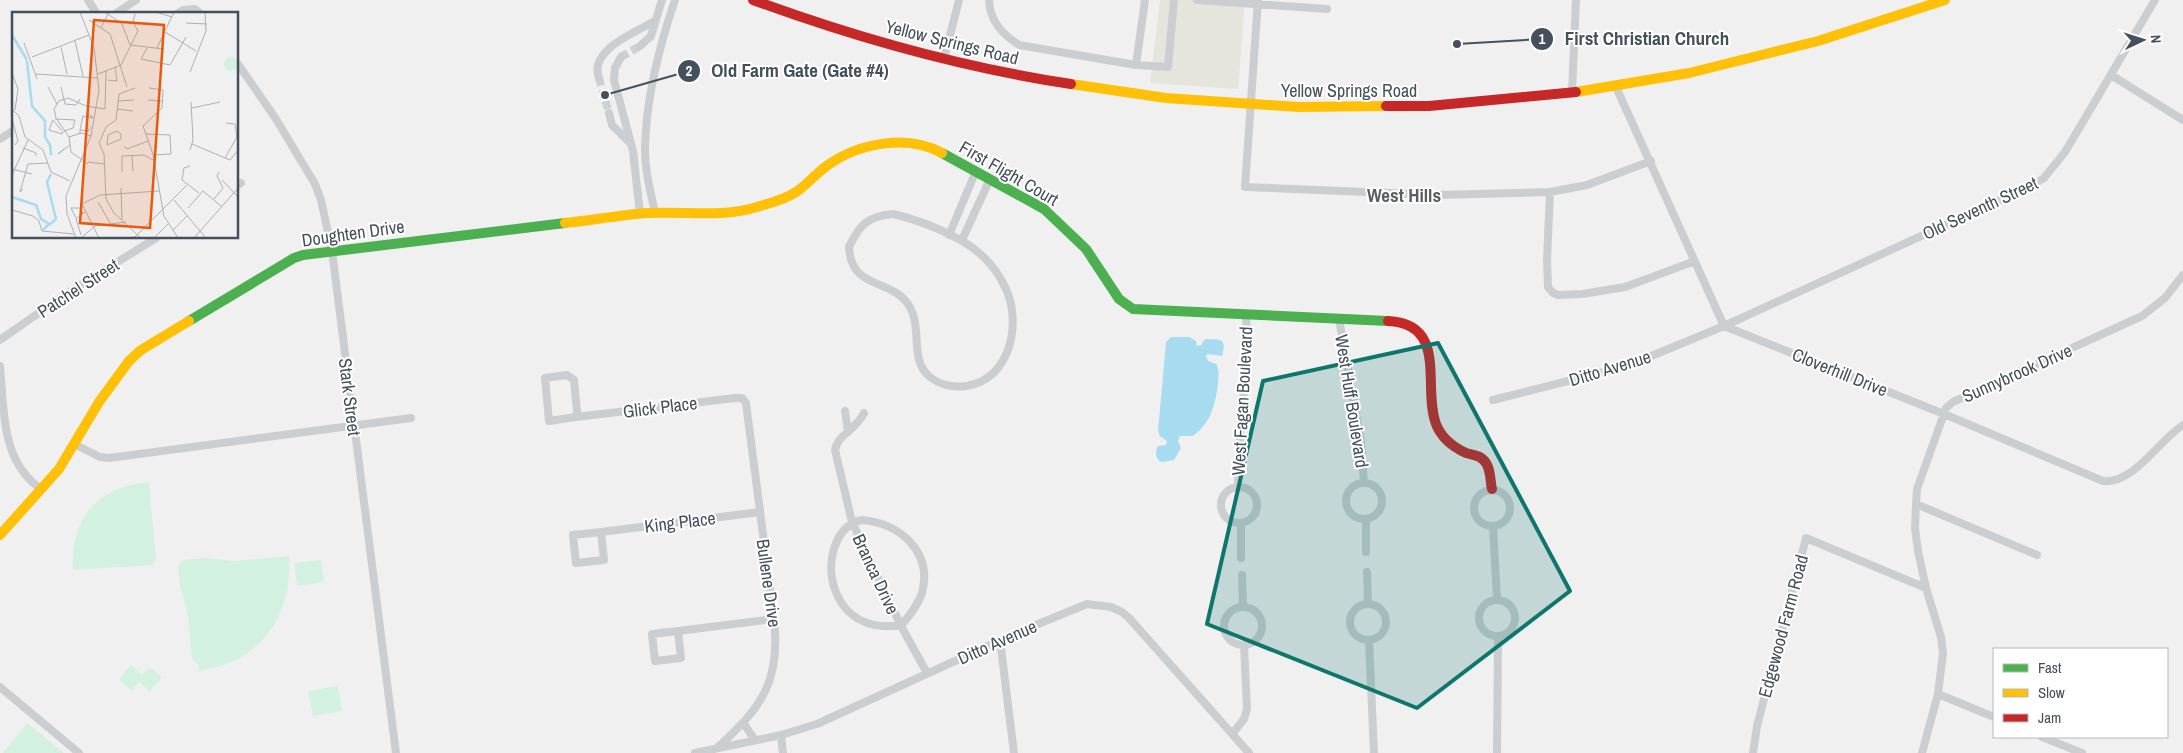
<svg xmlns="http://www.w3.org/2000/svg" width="2183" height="753" font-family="'Archivo Narrow',sans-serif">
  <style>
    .commercial { fill: #e5e4dd }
    .green { fill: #d3f1e1 }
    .water { fill: #a6dbf0 }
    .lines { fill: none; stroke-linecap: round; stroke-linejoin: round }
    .street-tunnel { stroke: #ced0d3; stroke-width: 8; stroke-dasharray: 8 4; stroke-linecap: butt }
    .street { stroke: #cbced1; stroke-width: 8 }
    .fast { stroke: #4caf50; stroke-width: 10 }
    .slow { stroke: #ffc107; stroke-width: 10 }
    .jam { stroke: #c62828; stroke-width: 10 }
    .marked { fill: #0f766e; fill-opacity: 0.2; stroke: #0f766e; stroke-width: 4; stroke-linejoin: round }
    .labels { text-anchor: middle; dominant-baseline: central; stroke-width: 4; stroke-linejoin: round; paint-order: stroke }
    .street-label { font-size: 18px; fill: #46505d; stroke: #fff }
    .neighbourhood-label { font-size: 19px; font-weight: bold; fill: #5b5e64; stroke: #fff }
    .inset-river { fill: none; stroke: #a6dbf0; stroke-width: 2.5 }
    .inset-road { fill: none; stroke: #acb0b5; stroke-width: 1 }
    .view { fill: #e8590c; fill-opacity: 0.15; stroke: #e8590c; stroke-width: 2.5 }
    .inset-edge { fill: none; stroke: #46505d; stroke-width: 2.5 }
    .leader { fill: none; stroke: #46505d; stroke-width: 2 }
    .callout-dot { fill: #46505d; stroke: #fff; stroke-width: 2 }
    .mark-label { font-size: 15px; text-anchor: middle; font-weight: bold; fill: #fff }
    .callout-label { font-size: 19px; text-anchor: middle; font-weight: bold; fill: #46505d; stroke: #fff; stroke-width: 4; stroke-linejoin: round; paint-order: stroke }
  </style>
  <rect width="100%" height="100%" fill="#f0f0f0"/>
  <path class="commercial" d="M1160,0H1245L1238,89L1150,83Z"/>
  <path class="green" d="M149,482L156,559L152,565L73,570C70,518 97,487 149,482Z
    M289,556C293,616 260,663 199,671L198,664L192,660L188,614L180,585L178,565L183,560L205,558L233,561Z
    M321,560L324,582L297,586L294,563Z
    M131,665L142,675L149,667L162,677L150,691L139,682L132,691L119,679Z
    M338,686L342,711L313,716L308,691Z
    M27,723L64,753H3Z"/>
  <path class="water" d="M1171,337H1189L1196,341L1197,346L1201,345L1205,339C1217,340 1228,336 1222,356L1208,354L1206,356L1208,361L1216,364C1220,370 1218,377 1218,384C1215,406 1211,422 1193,436H1180L1178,441L1181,448L1174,460L1162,462C1155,460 1155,451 1158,446L1166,445L1167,441L1160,436L1158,431L1166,342Z"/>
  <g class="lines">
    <path class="street-tunnel" d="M621,57L640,46
      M599,78L609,113"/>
    <path class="street" d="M88,0L97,14
      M989,0C990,21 1002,34 1019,45L1136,65L1168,67L1174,0
      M1197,0L1327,9
      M1258,0L1245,187L1438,195L1550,192L1587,185L1651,161
      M115,14L136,0
      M177,14L183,10L195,9L201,14
      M640,46L651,36L662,0
      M621,57L615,68L614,80L633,151L640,214
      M944,59L959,0
      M238,64L276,119L315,184L321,200L332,251L396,753
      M1136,65L1145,0
      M2111,75L2183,120
      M599,78C588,50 636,32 655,21
      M1616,87L1724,326L1944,414L2103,481C2134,484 2158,441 2183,425
      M1572,93L1576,0
      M609,113L612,125L630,143
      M0,139L14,130
      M238,185L241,183
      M1550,192L1547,260L1548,287L1553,293L1558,295L1582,294L1625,287L1695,261
      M655,212C650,191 645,170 645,148C646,98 659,47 675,0
      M893,214C919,220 959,235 979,253C990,262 1000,276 1006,289C1022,324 1010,380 966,386C954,388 940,385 930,377C908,359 924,328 908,304C890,278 851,290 849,247C859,225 868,216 893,214Z
      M949,235L976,171
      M962,240L990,179
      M1339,319L1361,443L1364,483
      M0,340L63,296L156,238
      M0,366C4,410 1,462 41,489
      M567,375L574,380L577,412L576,417L549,421L545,378Z
      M1493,400L1627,366L1724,326L2033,185L2044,178L2065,152L2155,0
      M845,411L848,432
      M864,413C856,430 837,435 835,450L852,522L901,626L927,673
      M576,417L735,398H742L746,403L774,619C781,681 762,707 718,747
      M74,444L100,457L109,458L411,418
      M1346 501a18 18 0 1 1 36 0a18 18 0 1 1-36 0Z
      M1221 505a18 18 0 1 1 36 0a18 18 0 1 1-36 0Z
      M1238,487C1238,429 1249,372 1246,315
      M1474 508a18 18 0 1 1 36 0a18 18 0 1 1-36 0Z
      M1916,504L2037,555
      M862,520C900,523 933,552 922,593C918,605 909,616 901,626C890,626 880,627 870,624C835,613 823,572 837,541C842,530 849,523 862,520Z
      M1366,520V552
      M1493,527L1497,599
      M601,532L760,512
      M601,532L604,560L576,563L573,535Z
      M1241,558V523
      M1367,572L1368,603
      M1242,575L1243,607
      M1479 618a18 18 0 1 1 36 0a18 18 0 1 1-36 0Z
      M1350 622a18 18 0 1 1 36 0a18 18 0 1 1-36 0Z
      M1224 626a19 19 0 1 1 38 0a19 19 0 1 1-38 0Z
      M678,631L681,658L655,661L652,634Z
      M678,631L774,619
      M1000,640L1014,753
      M1369,640L1374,753
      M0,687L79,753
      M1938,694L1994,717
      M744,724L755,740
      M1232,734L1244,719L1247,709L1244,645
      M781,735L783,753
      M2042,737L2082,753
      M695,753L781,735L817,724L1014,634L1087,604L1111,607L1122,612L1129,618L1249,753
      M1497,753L1498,637
      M1753,753L1757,726L1806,538L1926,588
      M1922,753L1938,694L1943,653L1941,637L1926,588L1918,551L1915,528L1916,504L1917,489L1946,408L1953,402L2142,316L2165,298L2183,275"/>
    <path class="fast" d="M942,153L1044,209L1086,249L1119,299L1133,309L1388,321
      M189,321L294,258L303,255L565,223"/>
    <path class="slow" d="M1071,84L1166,98L1298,107L1386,106
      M1576,92L1689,73L1818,41L1945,0
      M565,223C593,220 620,215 648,213C684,211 722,218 757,207C770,203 784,200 796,192C807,185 816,173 828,165C859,143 907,134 942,153
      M0,535L59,469L99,402L129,361L141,350L189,321"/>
    <path class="jam" d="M753,0C854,37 964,68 1071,84
      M1386,106H1429L1576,92
      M1388,321C1449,324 1422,387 1436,424C1441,437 1453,447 1466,453C1473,455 1481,455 1486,463C1491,470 1490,481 1492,489"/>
  </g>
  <path class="marked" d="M1438,343L1570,591L1417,708L1207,624L1263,381Z"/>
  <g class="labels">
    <g class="street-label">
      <text transform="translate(952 42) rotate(14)">Yellow Springs Road</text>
      <text x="1349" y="90">Yellow Springs Road</text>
      <text transform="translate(1009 173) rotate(30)">First Flight Court</text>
      <text transform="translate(1980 208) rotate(-25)">Old Seventh Street</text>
      <text transform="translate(353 233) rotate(-8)">Doughten Drive</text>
      <text transform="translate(78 288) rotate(-33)">Patchel Street</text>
      <text transform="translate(1610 368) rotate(-17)">Ditto Avenue</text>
      <text transform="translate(1840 372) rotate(22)">Cloverhill Drive</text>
      <text transform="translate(2017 373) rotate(-24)">Sunnybrook Drive</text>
      <text transform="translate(350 397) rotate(83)">Stark Street</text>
      <text transform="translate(1242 401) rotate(-87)">West Fagan Boulevard</text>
      <text transform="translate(1352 401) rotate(81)">West Huff Boulevard</text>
      <text transform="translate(660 407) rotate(-7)">Glick Place</text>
      <text transform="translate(680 522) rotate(-7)">King Place</text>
      <text transform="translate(876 574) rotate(65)">Branca Drive</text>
      <text transform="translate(769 583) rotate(82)">Bullene Drive</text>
      <text transform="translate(1783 626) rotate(-75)">Edgewood Farm Road</text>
      <text transform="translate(997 642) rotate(-24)">Ditto Avenue</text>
    </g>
    <g class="neighbourhood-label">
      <text x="1404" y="195">West Hills</text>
    </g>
  </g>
  <g transform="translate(12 12)">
    <rect width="226" height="226" fill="#f0f0f0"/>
    <path d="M212 52a7 7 0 1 1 14 0a7 7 0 1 1-14 0Z" fill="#d3f1e1"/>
    <path class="inset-river" d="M0,23L15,48M15,49L20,94L33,109V125L38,133L39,143M0,185L24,193L29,207L37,212L31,218M37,213L44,207L35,170L39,162"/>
    <path class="inset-road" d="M93,0L110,12L118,33L152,37M144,0L160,5M77,8L98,22L115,75M174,11L195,12M89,16L96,2M153,20L184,39M63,29L71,64M12,31L25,67M49,35L55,62M135,36L129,47L158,53L174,25M145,36L162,0M20,45L77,23M178,60L194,19L193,0M0,61L6,77L3,98M24,62L85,66M86,62L109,53L126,19L121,10L123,2M96,68L105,69L103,55M36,75L45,92M49,75L53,92L64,93L68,87M123,76L107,82L104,108L94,115L87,131L92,142L94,187L102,201L129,226M137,76L151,78L150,96L131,114L141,142L152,204L166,226M77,88L75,102L81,105M136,88L151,89M106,89L122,88M180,96L208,90M0,97L7,104L13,125L31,138L39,160L58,169M105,97L121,99M0,107L6,129L3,133M43,107L63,108L61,116L52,119M41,108L51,120L50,122L37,118ZM68,118L71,104L81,106M105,119L109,122V127L95,133L96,123ZM68,121V118L76,119L79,115M134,122L158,123L159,142L141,143M57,125L69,121L79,124M180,132L218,148L227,137M112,134L115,137L136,129M11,136L24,141V144M52,137L46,142L58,133M178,138L181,128L179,90M120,144L121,159M213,146L225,125L223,112L214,111M76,150L92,152M76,152L59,140L57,125L44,106L42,97L47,89L56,86L74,94L93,97L94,59M178,154L172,156L170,168L187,181M0,157L20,162M110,160V144L132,143L141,148M0,163L16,128M210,168L227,186M109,176L110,207M11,177L8,180L16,152L36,151M202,187L211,176L205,164L207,160M162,188L194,226M86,190L100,214M176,196L191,179L209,194M0,198L21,204L27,209L30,219L62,222M64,206L59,196H68L71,202M161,218L175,204M69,223L64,207L73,200M64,226L55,202L54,184L79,124L87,78L82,36L68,0M69,226L83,214L114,210M87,226L70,192L88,183L147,179M110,226L123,225L175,173M142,226L156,212M182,226L227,175"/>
    <path class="view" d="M82,8L152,13L138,216L68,211Z"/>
    <rect width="226" height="226" class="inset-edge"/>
  </g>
  <path class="leader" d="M1457 44L1542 39M605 95L689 71"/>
  <g class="callout-dot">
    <circle cx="1457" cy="44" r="5"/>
    <circle cx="605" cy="95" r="5"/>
    <circle cx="1542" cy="39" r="12"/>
    <circle cx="689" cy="71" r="12"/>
  </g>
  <g class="mark-label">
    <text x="1542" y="44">1</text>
    <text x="689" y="76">2</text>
  </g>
  <g class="callout-label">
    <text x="1647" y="45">First Christian Church</text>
    <text x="800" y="77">Old Farm Gate (Gate #4)</text>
  </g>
  <rect x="1993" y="648" width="175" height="90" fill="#ffffff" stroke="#b5b9be"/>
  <rect x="2003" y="664" width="25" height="8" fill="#4caf50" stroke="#b5b9be"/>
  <text x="2038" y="673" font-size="15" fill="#46505d">Fast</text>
  <rect x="2003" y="689" width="25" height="8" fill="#ffc107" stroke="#b5b9be"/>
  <text x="2038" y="698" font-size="15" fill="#46505d">Slow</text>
  <rect x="2003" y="714" width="25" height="8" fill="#c62828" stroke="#b5b9be"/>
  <text x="2038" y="723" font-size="15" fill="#46505d">Jam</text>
  <g transform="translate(2143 40) rotate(86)" stroke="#ffffff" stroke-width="4" paint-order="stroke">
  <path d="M0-4L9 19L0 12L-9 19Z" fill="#46505d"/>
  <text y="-8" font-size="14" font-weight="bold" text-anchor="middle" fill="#46505d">N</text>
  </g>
</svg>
